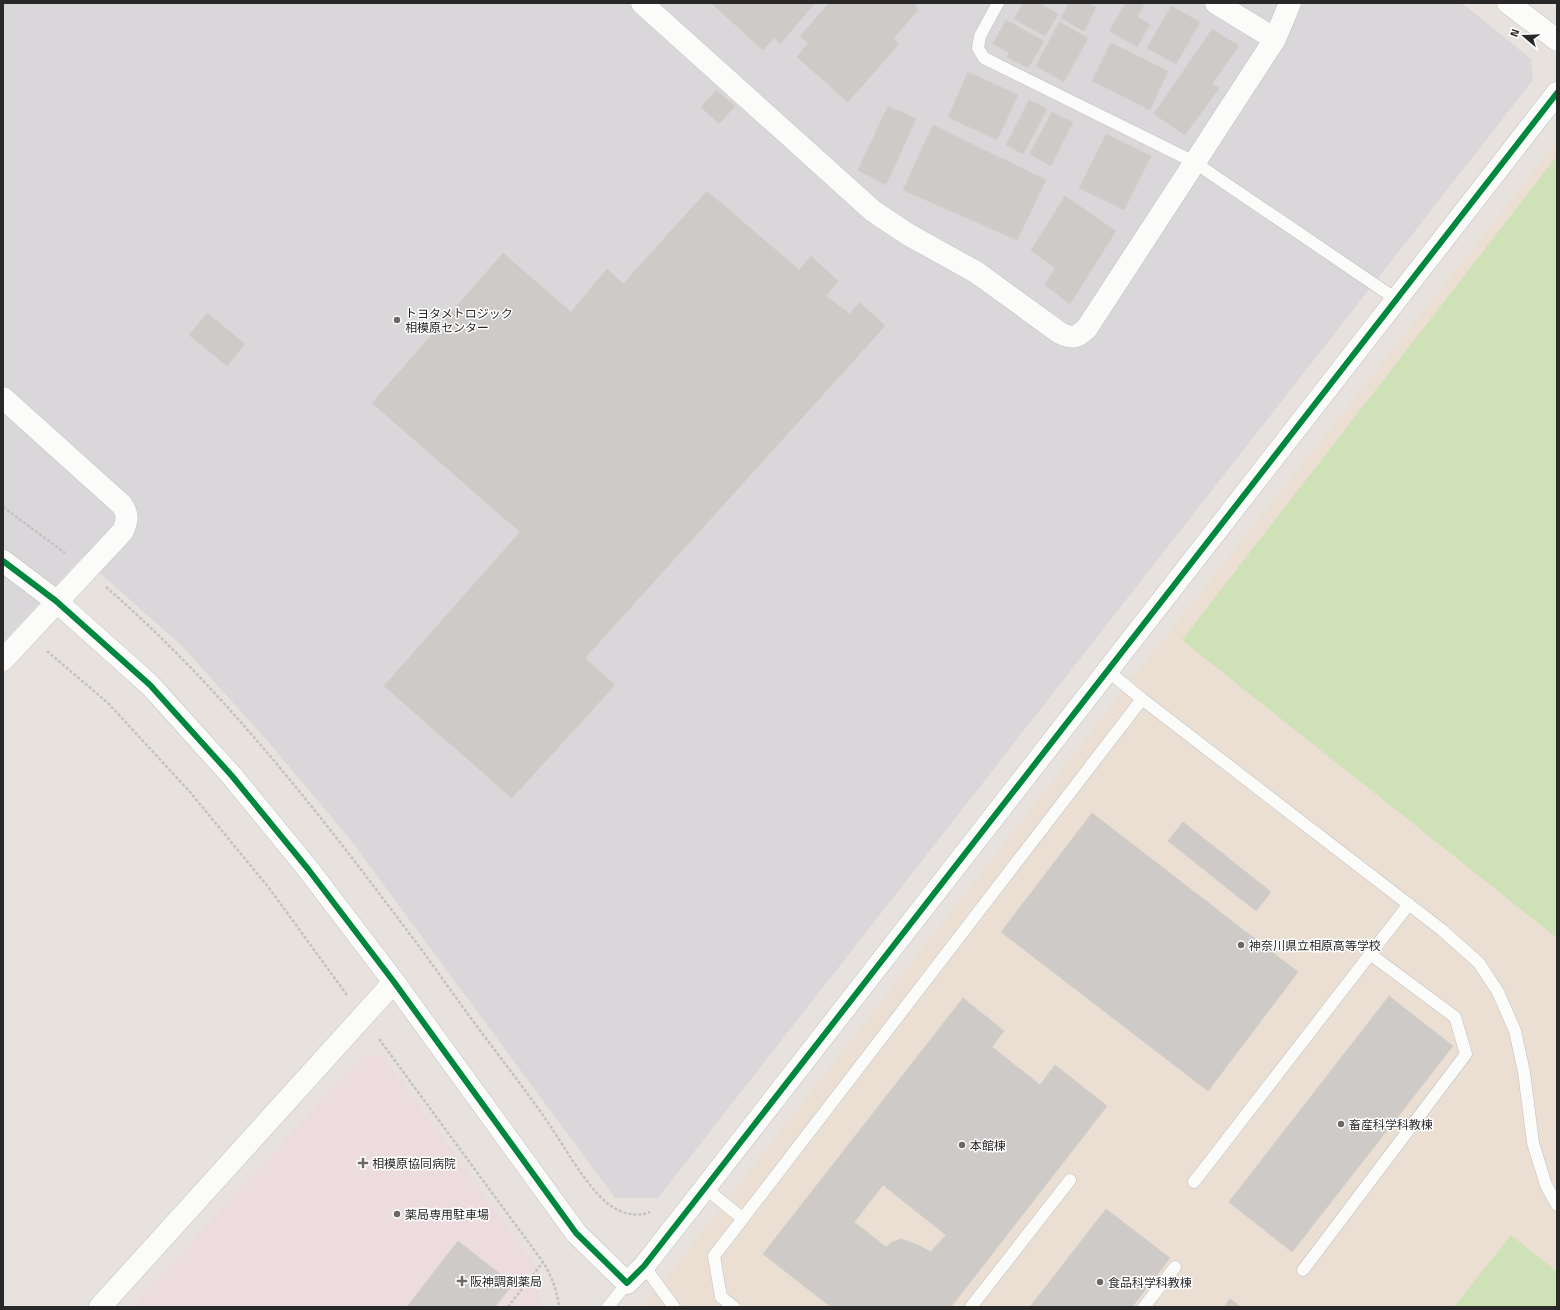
<svg xmlns="http://www.w3.org/2000/svg" width="1560" height="1310" font-family="'Titillium Web','Noto Sans JP',sans-serif">
  <style>
    .industrial { fill: #dad7da }
    .education { fill: #eadfd2 }
    .medical { fill: #eddcdd }
    .green { fill: #cfe1b7 }
    .building { fill: #cecac8; stroke: #d2ceca; fill-rule: evenodd }
    .lines { fill: none; stroke-linecap: round; stroke-linejoin: round }
    .service-casing { stroke: #c0bfbf; stroke-width: 13 }
    .minor-casing { stroke: #c0bfbf; stroke-width: 23 }
    .tertiary-casing { stroke: #c0bfbf; stroke-width: 23 }
    .path { stroke: #c3c2c2; stroke-width: 2.5; stroke-dasharray: 3 2; stroke-linecap: butt }
    .service { stroke: #fbfbfa; stroke-width: 12 }
    .minor { stroke: #fbfbfa; stroke-width: 22 }
    .tertiary { stroke: #fbfbfa; stroke-width: 22 }
    .cycleway-casing { stroke: #fff; stroke-width: 8 }
    .cycleway { stroke: #00873e; stroke-width: 6 }
    .poi-dot { fill: #6b6968; stroke: #fff; stroke-width: 1.5 }
    .labels { text-anchor: middle; dominant-baseline: central; stroke-width: 3; stroke-linejoin: round; paint-order: stroke }
    .poi-label { font-size: 12px; fill: #282828; stroke: #fff; text-anchor: start }
  </style>
  <rect width="100%" height="100%" fill="#e7e2de"/>
  <path class="industrial" d="M3,3H1462L1531,59L1533,80L658,1198H615L349,838L271,745L183,647L82,557L3,642Z"/>
  <path class="education" d="M1557,142V1307H644L1126,687Z"/>
  <path class="medical" d="M362,1056H383L539,1271V1303L544,1307H132Z"/>
  <path class="green" d="M1557,156V938L1182,640Z
    M1511,1235L1557,1272V1307H1454Z"/>
  <path class="building" d="M711,3H815L780,44L774,38L763,50Z
    M829,3H914L916,5L917,11L893,39L899,44L848,102L797,57L808,43L800,36Z
    M1023,3H1039L1058,14L1045,36L1014,19Z
    M1069,3H1088L1096,7L1084,31L1061,18Z
    M1126,3H1145L1137,17L1150,24L1137,47L1109,31Z
    M1171,6L1200,22L1176,64L1147,48Z
    M1006,20L1044,41L1028,68L1007,57L1009,52L993,44Z
    M1059,22L1088,38L1064,82L1036,66Z
    M1212,29L1239,46L1212,84L1219,88L1185,135L1154,114Z
    M1111,43L1168,71L1150,110L1092,81Z
    M968,72L1018,95L997,140L948,117Z
    M716,90L735,106L719,124L701,107Z
    M1029,100L1047,109L1023,154L1006,145Z
    M888,106L916,119L886,185L858,170Z
    M1052,112L1073,122L1051,166L1030,154Z
    M933,125L1046,180L1017,240L903,190Z
    M1106,134L1151,156L1124,210L1079,188Z
    M707,191L799,270L811,256L838,281L826,296L850,314L859,302L885,326L585,658L615,685L512,798L384,686L520,532L372,403L503,253L571,312L607,269L623,284Z
    M1065,196L1116,231L1070,304L1045,285L1055,268L1031,250Z
    M207,313L245,344L227,366L189,335Z
    M1092,813L1298,972L1208,1091L1001,932Z
    M1183,822L1271,892L1256,911L1168,841Z
    M1389,996L1453,1046L1292,1252L1229,1202Z
    M963,998L1004,1031L992,1047L1040,1085L1055,1065L1107,1106L951,1307H831L763,1254ZM883,1185L946,1235L931,1252L916,1244L901,1239L892,1242L886,1247L854,1222Z
    M1106,1209L1170,1258L1132,1307H1030Z
    M458,1241L513,1284L495,1307H407Z
    M1230,1299L1241,1307H1224Z"/>
  <g class="lines">
    <g class="service-casing">
      <path id="service" d="M998,3L980,36L978,48L984,58L1194,162L1396,299
        M1108,671L1142,699L1442,930L1479,963L1498,992L1515,1031L1524,1072L1533,1143L1546,1185L1557,1205
        M1194,1182L1409,904
        M705,1188L742,1218
        M644,1266L674,1307
        M1303,1270L1466,1054L1455,1017L1370,954
        M608,1307L627,1283
        M734,1307L721,1297L714,1256L1142,699
        M971,1307L1070,1180
        M1144,1307L1175,1267"/>
    </g>
    <g class="minor-casing">
      <path id="minor" d="M642,3L873,211L909,235L976,272L1060,333C1073,339 1076,338 1087,328L1275,39L1290,3
        M1216,3L1275,39
        M1508,3L1557,40
        M3,398L122,505C129,515 127,521 123,531L3,660"/>
    </g>
    <g class="tertiary-casing">
      <path id="tertiary" d="M3,561L56,601L150,685L232,776L308,869L394,982L576,1233L627,1283L644,1266L705,1188L1557,93
        M100,1307L394,982"/>
    </g>
    <path class="path" d="M3,507L65,553
      M106,587C204,672 287,773 366,876C393,912 421,948 447,985C479,1031 515,1075 547,1121C564,1146 585,1184 607,1203C619,1213 636,1218 650,1212
      M47,651L108,703L190,792L269,888L347,995
      M379,1039L543,1262C552,1277 557,1290 559,1307
      M508,1307L543,1262"/>
    <use href="#service" class="service"/>
    <use href="#minor" class="minor"/>
    <use href="#tertiary" class="tertiary"/>
    <g class="cycleway-casing">
      <path id="cycleway" d="M3,561L56,601L150,685L232,776L308,869L394,982L576,1233L627,1283L644,1266L705,1188L1557,93"/>
    </g>
    <use href="#cycleway" class="cycleway"/>
  </g>
  <g class="poi-dot">
    <circle cx="397" cy="320" r="4"/>
    <circle cx="1241" cy="945" r="4"/>
    <circle cx="1341" cy="1124" r="4"/>
    <circle cx="962" cy="1145" r="4"/>
    <path d="M361 1157h4v4h4v4h-4v4h-4v-4h-4v-4h4z"/>
    <circle cx="397" cy="1214" r="4"/>
    <path d="M460 1275h4v4h4v4h-4v4h-4v-4h-4v-4h4z"/>
    <circle cx="1100" cy="1282" r="4"/>
  </g>
  <g class="labels">
    <g class="poi-label">
      <text x="405" y="313">トヨタメトロジック<tspan x="405" dy="14">相模原センター</tspan></text>
      <text x="1249" y="945">神奈川県立相原高等学校</text>
      <text x="1349" y="1124">畜産科学科教棟</text>
      <text x="970" y="1145">本館棟</text>
      <text x="372" y="1163">相模原協同病院</text>
      <text x="405" y="1214">薬局専用駐車場</text>
      <text x="470" y="1281">阪神調剤薬局</text>
      <text x="1108" y="1282">食品科学科教棟</text>
    </g>
  </g>
  <rect width="1560" height="1310" fill="none" stroke="#282828" stroke-width="8"/>
  <g transform="translate(1524 36) rotate(289)" stroke="#ffffff" stroke-width="3" paint-order="stroke">
  <path d="M0-3L7 15L0 10L-7 15Z" fill="#282828"/>
  <text y="-6" font-size="11" font-weight="bold" text-anchor="middle" fill="#282828">N</text>
  </g>
</svg>
